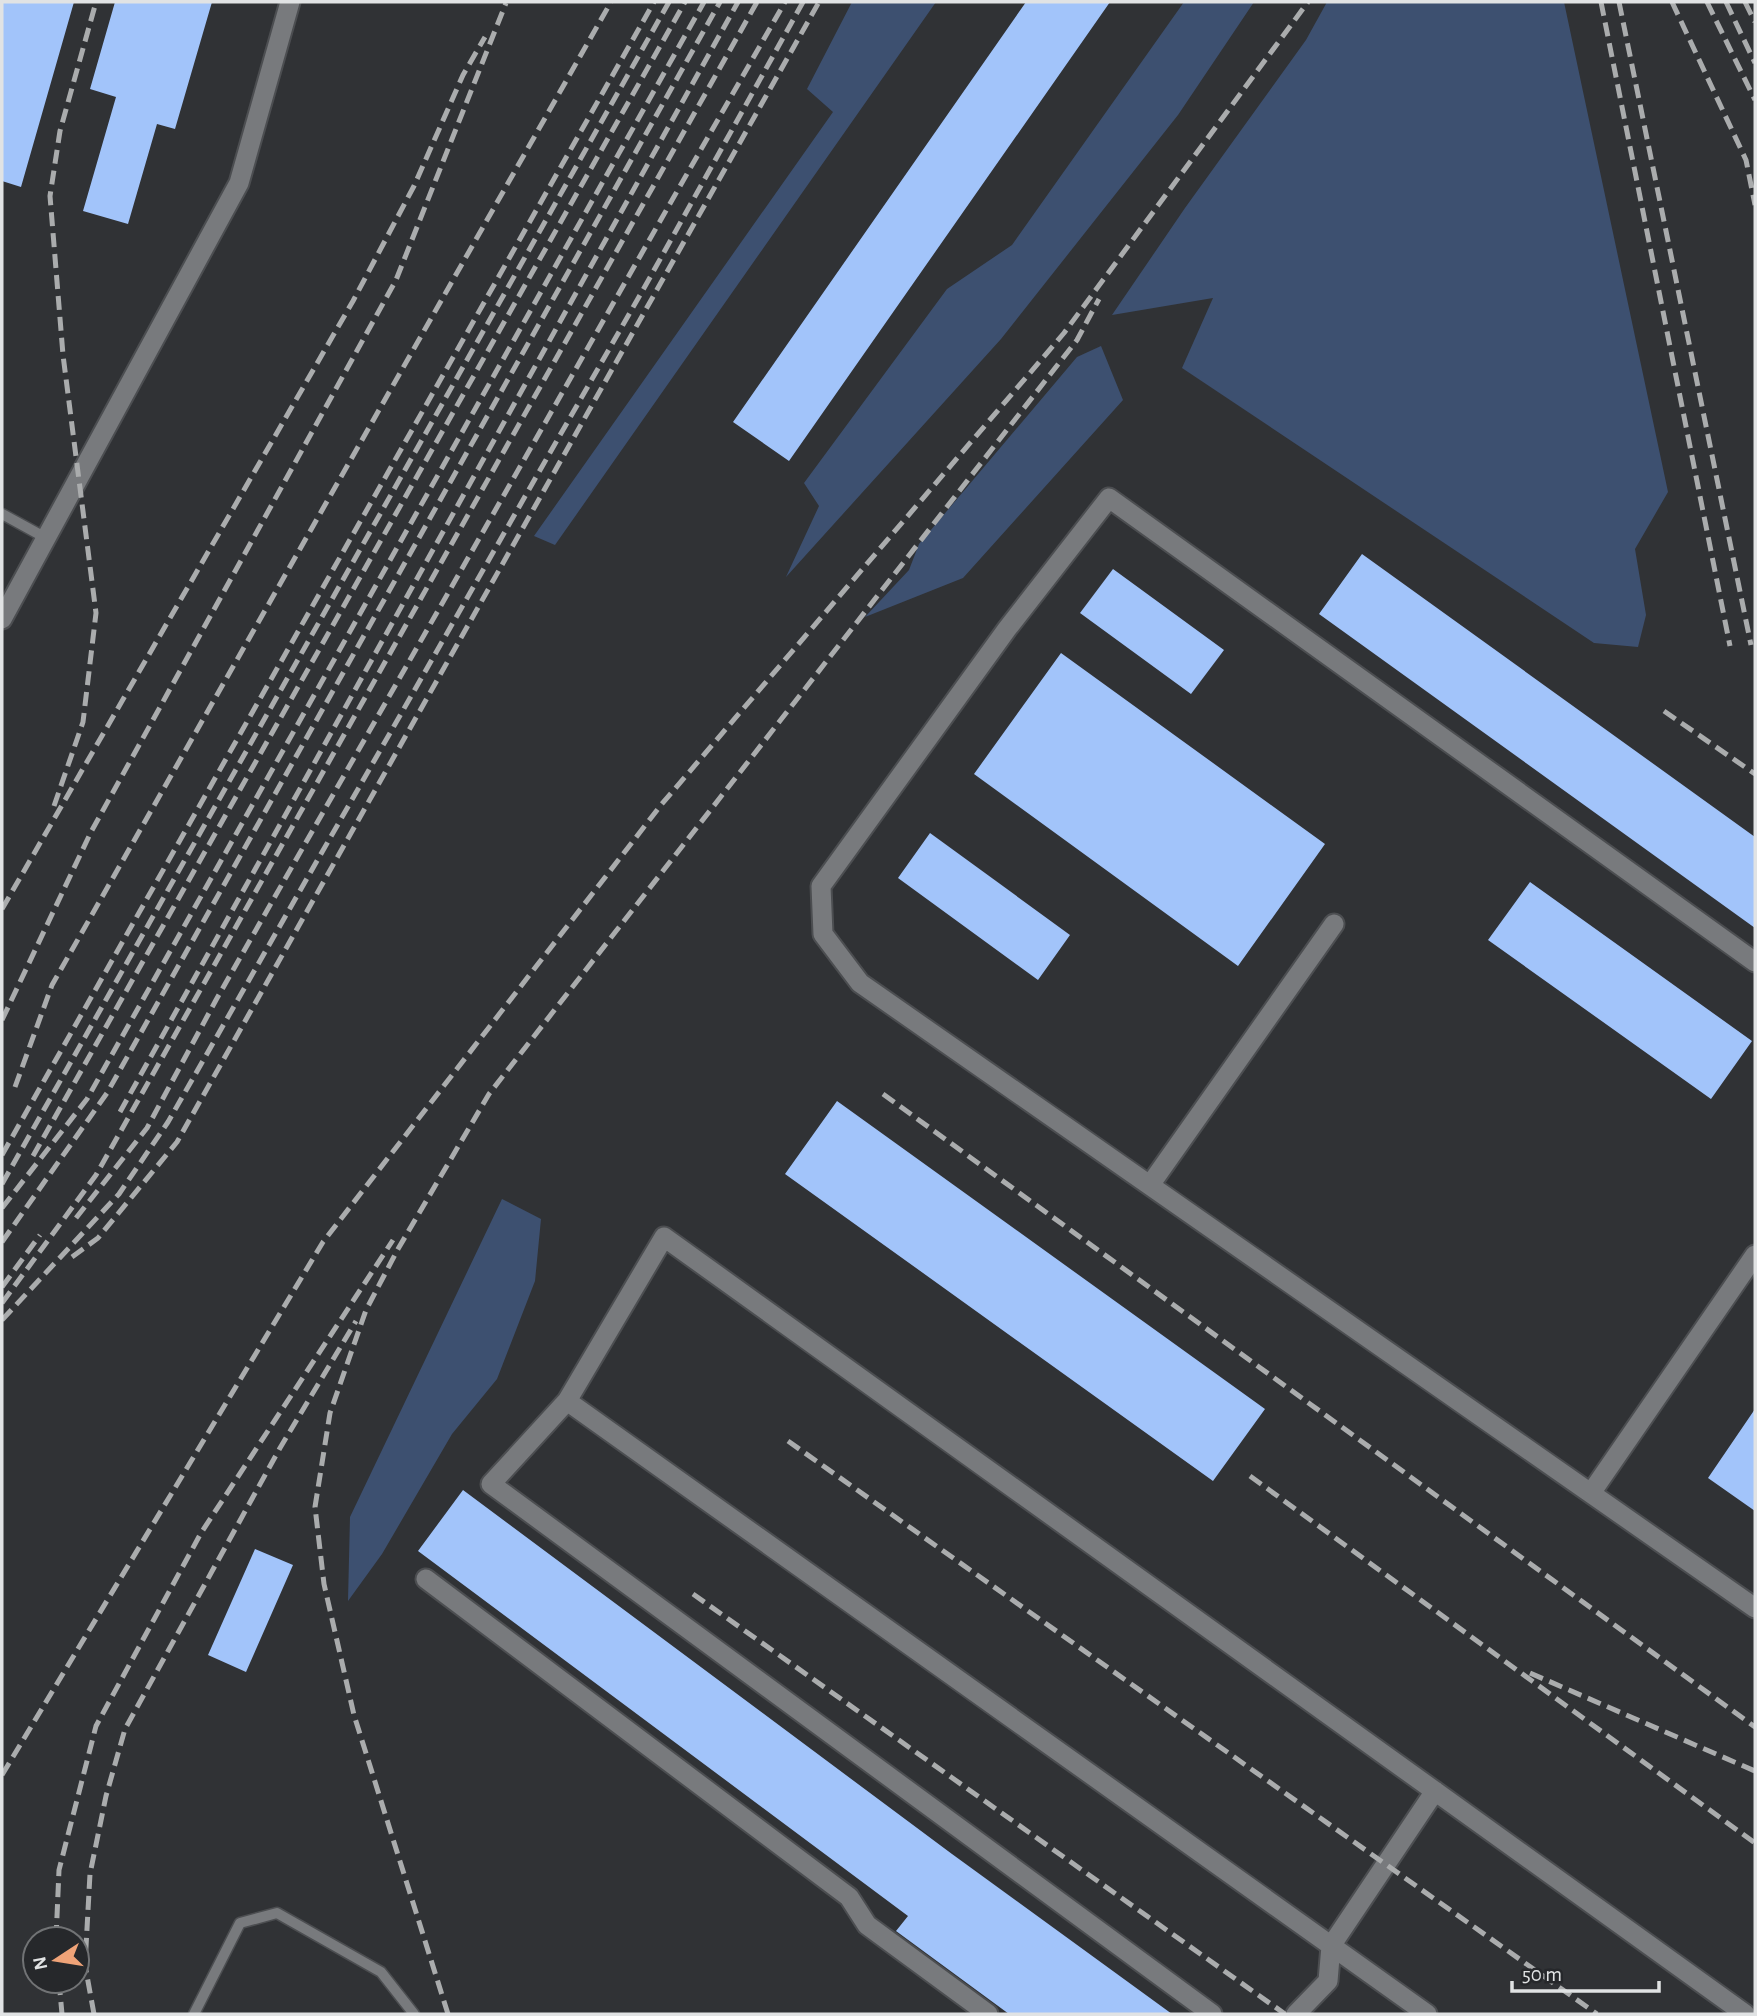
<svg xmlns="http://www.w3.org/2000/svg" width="1757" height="2016" font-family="'Alegreya Sans',sans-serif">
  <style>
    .green { fill: #3d5070 }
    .building { fill: #a2c4fa }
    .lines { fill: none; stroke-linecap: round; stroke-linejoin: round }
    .service-casing { stroke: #4c4e51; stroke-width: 13 }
    .minor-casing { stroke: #4c4e51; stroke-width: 23 }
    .service { stroke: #787a7d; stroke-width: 10 }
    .minor { stroke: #787a7d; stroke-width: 19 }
    .rail { stroke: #aaacad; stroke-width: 5; stroke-dasharray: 14 7; stroke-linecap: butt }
  </style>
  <rect width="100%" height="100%" fill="#303235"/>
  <path class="green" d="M852,2H936L555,545L534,536L833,112L807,89Z
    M1184,2H1254L1178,115L1001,339L786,577L819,506L804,483L947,289L1012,245Z
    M1327,2H1564L1668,492L1635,549L1646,615L1638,647L1594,643L1182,368L1213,298L1112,315L1185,208L1306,40Z
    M1101,346L1123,400L963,578L865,617L909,570L919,544L1077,357Z
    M502,1199L541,1219L535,1281L497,1379L452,1434L382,1554L348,1601L350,1517Z"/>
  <path class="building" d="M2,2H74L21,187L2,181Z
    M115,2H212L175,129L157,124L128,224L83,211L116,97L90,89Z
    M1026,2H1110L789,461L733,422Z
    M1362,554L1755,837V928L1319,614Z
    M1113,569L1224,650L1191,694L1080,613Z
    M1061,653L1325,844L1238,966L974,774Z
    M930,833L1070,935L1038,980L898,878Z
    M1530,882L1752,1041L1711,1099L1488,940Z
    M837,1101L1265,1409L1213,1481L785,1174Z
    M1755,1409V1511L1708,1478Z
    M463,1490L952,1854L1172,2014H1009L896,1931L908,1916L418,1551Z
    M255,1549L293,1565L246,1672L208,1655Z"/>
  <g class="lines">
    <g class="service-casing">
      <path id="service" d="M2,514L46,538
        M194,2014L240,1923L277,1913L381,1972L414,2014"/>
    </g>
    <g class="minor-casing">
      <path id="minor" d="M2,619L239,183L290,2
        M1755,962L1109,498L1007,629L821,886L823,934L860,983L1755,1608
        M1150,1185L1334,924
        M567,1401L491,1484L1212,2014
        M1591,1493L1755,1255
        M426,1579L849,1897L867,1925L988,2014
        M1296,2014L1328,1981L1331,1946L1435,1791
        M1427,2014L567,1401L664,1237L1745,2014"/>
    </g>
    <use href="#service" class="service"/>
    <use href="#minor" class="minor"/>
    <path class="rail" d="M1601,2L1730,646
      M1619,2L1751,645
      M1672,2L1746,160L1755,205
      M1707,2L1755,100
      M1726,2L1755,63
      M1745,2L1755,22
      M1664,711L1755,774
      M54,806L83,722L96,613L63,355L50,196L60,131L96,2
      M2,909L353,301L414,186L463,75L485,37
      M2,1020L91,832L396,280L506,3
      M15,1087L52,985L611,2
      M883,1094L1755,1727
      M120,1112L738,2
      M2,1155L654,2
      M33,1156L685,2
      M2,1184L669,2
      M2,1208L87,1099L704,2
      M76,1218L147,1128L216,1000L785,2
      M2,1242L107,1093L720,2
      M72,1257L98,1238L177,1142L819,2
      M2,1287L40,1235
      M2,1303L96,1175L757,2
      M2,1320L119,1194L168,1122L648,281L803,2
      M788,1441L1597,2014
      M1250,1476L1755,1843
      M693,1594L1285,2014
      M1530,1673L1755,1771
      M2,1775L323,1242L661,805L1064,333L1308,2
      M56,1939L59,1870L96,1726L201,1533L393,1240
      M59,1981L62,2014
      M94,2014L85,1965L90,1874L106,1796L125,1729L280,1448L356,1321
      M448,2014L354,1715L324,1584L315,1507L330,1413L366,1310L398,1249L489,1094L1077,340L1099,299"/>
  </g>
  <rect width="1757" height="2016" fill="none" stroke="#e1e3e4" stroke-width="7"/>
  <g transform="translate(56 1960) rotate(258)"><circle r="33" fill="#26282b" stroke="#717375" stroke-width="2"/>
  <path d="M0-5L12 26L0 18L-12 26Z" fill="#efa378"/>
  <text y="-10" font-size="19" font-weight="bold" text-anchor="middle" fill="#e1e3e4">N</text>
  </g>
  <path d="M1512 1981v10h147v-10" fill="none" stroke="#e1e3e4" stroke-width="3.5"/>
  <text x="1522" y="1981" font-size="21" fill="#e1e3e4" stroke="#26282b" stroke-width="5" paint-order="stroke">50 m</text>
</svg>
